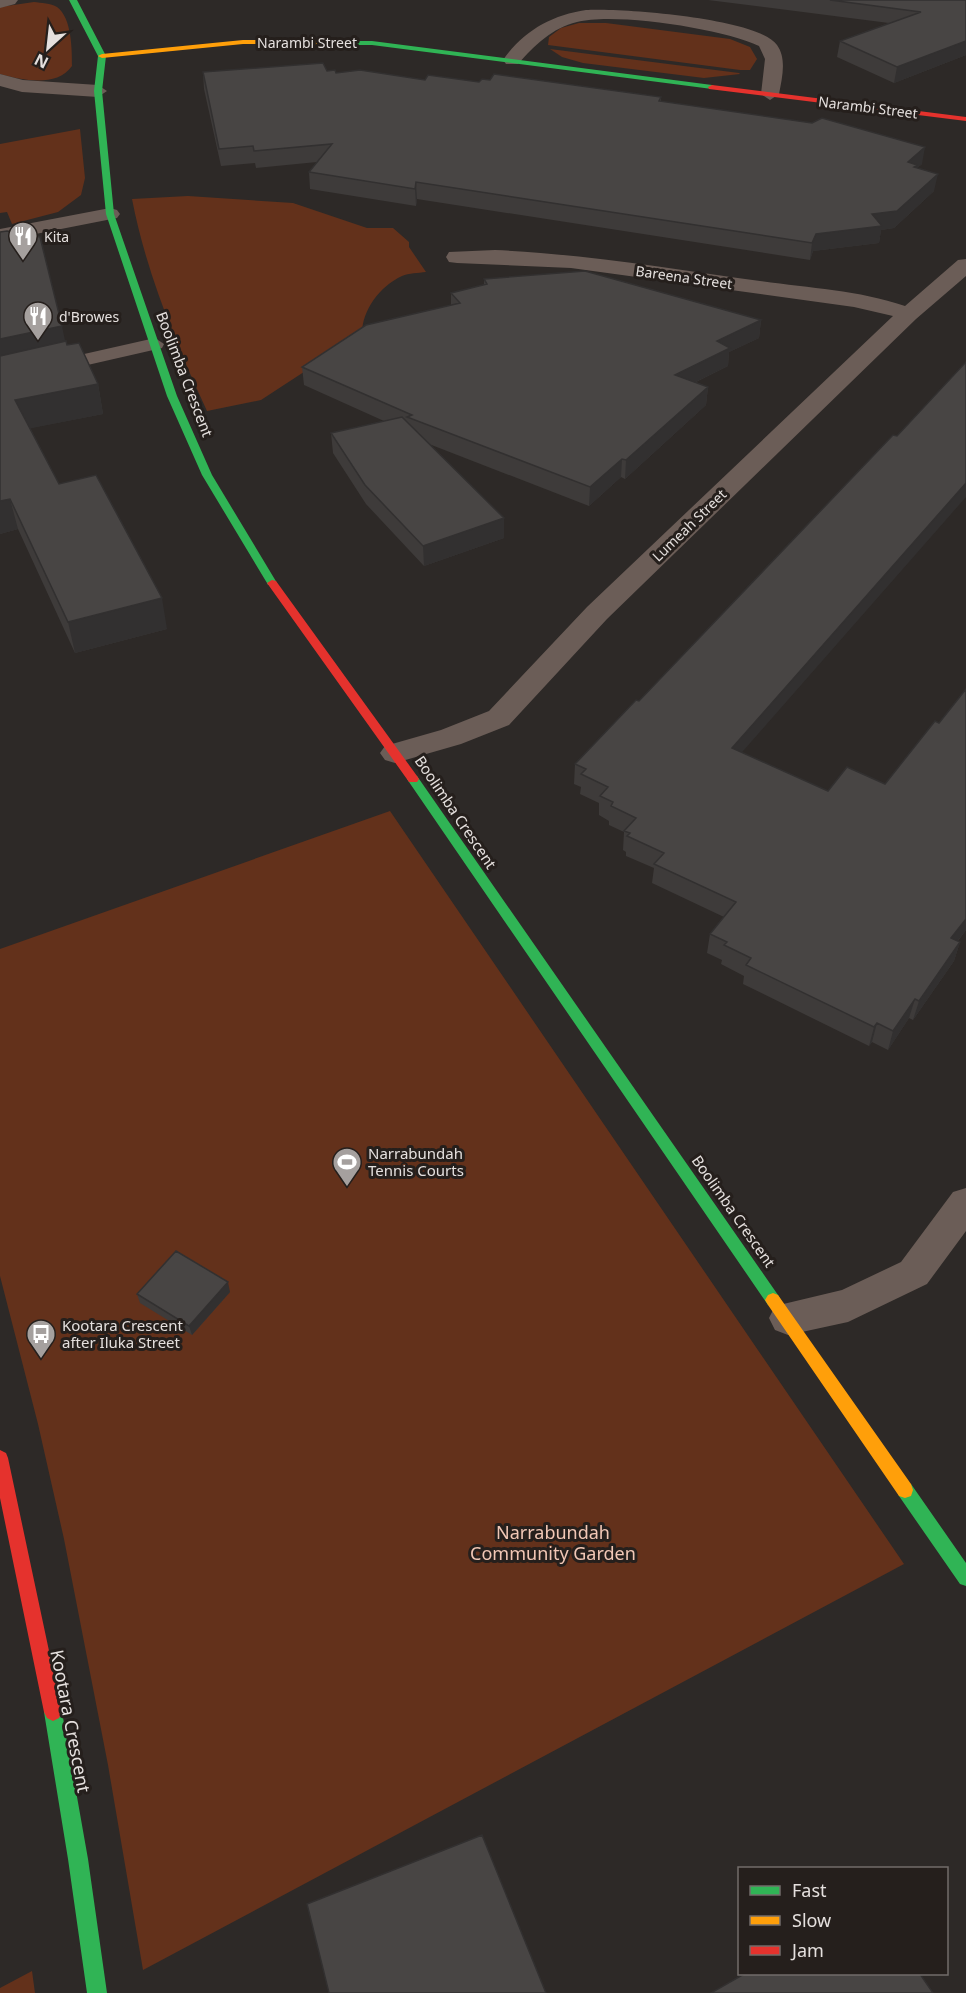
<svg xmlns="http://www.w3.org/2000/svg" width="966" height="1993" font-family="'Noto Sans',sans-serif">
  <style>
    .green { fill: #63311b }
    .lines { fill: none; stroke-linecap: round; stroke-linejoin: round }
    .lane { fill: #6b5d57; fill-rule: evenodd }
    .street { fill: #6b5d57; fill-rule: evenodd }
    .fast { fill: #30b455; fill-rule: evenodd }
    .slow { fill: #ff9f0a; fill-rule: evenodd }
    .jam { fill: #e5322d; fill-rule: evenodd }
    .wall { fill: #3e3b3a }
    .shaded-wall { fill: #323030 }
    .building { fill: #484544; stroke: #323030; stroke-width: 1.5 }
    .labels { text-anchor: middle; dominant-baseline: central; stroke-width: 6; stroke-linejoin: round; paint-order: stroke }
    .far-street-label { font-size: 14px; fill: #e5e0de; stroke: #251f1c }
    .far-poi-label { font-size: 14px; fill: #e5e0de; stroke: #251f1c; text-anchor: start }
    .street-label { font-size: 15px; fill: #e5e0de; stroke: #251f1c }
    .poi-label { font-size: 15px; fill: #e5e0de; stroke: #251f1c; text-anchor: start }
    .near-park-label { font-size: 18px; fill: #f1c7b5; stroke: #251f1c }
    .near-street-label { font-size: 18px; fill: #e5e0de; stroke: #251f1c }
  </style>
  <rect width="100%" height="100%" fill="#2d2927"/>
  <path class="green" d="M34,2C41,3 51,3 57,7C72,18 72,50 72,66C56,88 23,80 0,74V7Z
    M579,23H606L730,39L750,47L757,59L750,70H740L548,45L549,37L561,28Z
    M550,49L739,73L740,74L704,78L583,63L562,57Z
    M80,129L85,178L81,195L58,212L12,224L7,212L0,213V144Z
    M188,196L293,203L367,228H393L409,242V247L426,272C418,273 409,273 402,276C380,286 362,310 362,334L261,400L207,411C176,344 146,272 132,199Z
    M390,811L904,1564L143,1970L108,1765L64,1539L38,1424L0,1276V949Z
    M32,1971L35,1993H0V1988Z"/>
  <g class="lines">
    <path class="lane" d="M155,338L164,344L162,348L0,385V373Z"/>
    <path class="street" d="M0,0H18L15,4L0,8Z
      M586,10C620,8 759,18 777,45C787,59 782,78 779,94L770,100L761,94L765,59L759,46C724,29 615,12 577,22C552,28 535,45 518,64H506L503,60C523,31 552,15 586,10Z
      M0,74L23,80L98,85L107,91L98,97L22,92L0,86Z
      M110,208L117,210L120,214L117,218L0,241V229Z
      M495,250C584,254 672,269 760,281C808,288 858,290 905,306L958,260L966,259V276L916,319L607,619L509,725L461,744L395,763L385,760L380,753L385,746L441,730L489,711L587,607L893,316L854,307L571,268L457,263L449,262L446,257L449,252Z
      M966,1188V1231L927,1284L848,1322L788,1335L775,1330L769,1318L775,1306L842,1290L901,1262L953,1192Z"/>
    <path class="fast" d="M69,0H77L106,56L102,91L114,214L177,396L212,475L277,583L276,585H268L267,583L202,475L167,396L106,214L94,91L98,56Z
      M346,41H372L712,85L716,87L712,89L372,45H346Z
      M413,775L417,776L778,1295L781,1300L778,1305L773,1307L768,1305L409,782L407,779L409,776Z
      M905,1482L911,1484L966,1563V1586L960,1584L899,1496L897,1490L899,1484Z
      M53,1703L59,1706L62,1712L88,1859L107,1993H87L68,1859L44,1712L47,1706Z"/>
    <path class="slow" d="M243,40L349,41L353,43L349,45L243,44L102,58L98,56L102,54Z
      M773,1293L778,1295L911,1484L913,1490L911,1496L905,1498L899,1496L768,1305L765,1300L768,1295Z"/>
    <path class="jam" d="M712,85L966,117V121L709,89L708,87Z
      M272,580L276,581L417,776L419,779L417,782H409L267,583Z
      M0,1450L6,1453L8,1458L62,1712L59,1718L53,1721L47,1718L44,1712L0,1498Z"/>
  </g>
  <path class="wall" d="M708,0H966V55L894,83L837,57L840,41L889,23Z
    M327,71L336,73L425,80L479,82L661,97V101L922,164L917,168L934,191L894,228L881,230L879,243L813,251L810,260L417,199L416,206L310,189L309,172L317,162L256,168L255,163L221,166L204,89L203,72Z
    M0,232L67,345L98,384L103,414L30,428L59,484L167,629L75,653L18,529L0,534Z
    M484,279L761,320L759,338L729,352L728,366L696,382L708,387L706,405L625,479L621,477L589,506L429,444L504,538L424,566L366,504L333,453L331,433L384,421L304,385L302,367L451,305V293L484,285Z
    M966,689V930L958,941L960,942L954,961L913,1020L909,1018L888,1050L872,1042L869,1046L743,984L744,976L721,964L722,960L707,953L710,934L724,917L652,883L654,868L626,856V852L623,850L624,832L609,825V821L599,815V803L580,794L581,787L574,784L575,764L742,753L828,791L885,784L939,723Z
    M230,1292L192,1335L140,1303L137,1294Z"/>
  <path class="shaded-wall" d="M966,41V55L894,83L897,67Z
    M925,147L922,164L916,169L908,162Z
    M938,174L934,191L894,228L881,230L879,243L813,251L810,260L812,243L816,234L872,214Z
    M416,182L417,199L416,206L415,189Z
    M761,320L759,338L729,352L728,366L673,393L675,375L717,341Z
    M62,326L68,355L0,371V339Z
    M98,384L103,414L22,430L15,400Z
    M708,387L706,405L625,479L626,460Z
    M622,459L621,477L589,506L590,487Z
    M966,483V497L729,767L732,748Z
    M10,499L18,529L0,534V501Z
    M504,518V538L424,566L423,546Z
    M162,598L167,629L75,653L68,622Z
    M966,919V930L945,957L951,938Z
    M960,942L954,961L913,1020L919,1001Z
    M915,999L909,1018L888,1050L893,1031Z
    M877,1023L872,1042L869,1046L874,1027Z
    M228,1282L230,1292L192,1335L189,1326Z"/>
  <path class="building" d="M830,0H966V41L897,67L840,41L921,12Z
    M323,63L327,71L335,70L336,73L360,70L425,80L428,75L479,82L482,79L490,80L494,74L661,97L659,101L812,123L822,118L925,147L908,162L917,165L914,167L938,174L897,211L872,214L882,226L816,234L812,243L416,182L415,189L309,172L332,144L254,151L253,146L219,149L203,72Z
    M7,231L40,237L62,326L0,339V232Z
    M585,271L761,320L717,341L730,348L675,375L708,387L626,460L622,459L590,487L407,417L412,415L302,367L366,325L460,303L451,293L487,284L484,279Z
    M66,341L67,345L79,343L98,384L15,400L59,484L96,475L162,598L68,622L10,499L0,501V356Z
    M966,362V483L732,748L828,791L847,767L885,784L935,721L939,723L966,689V919L951,938L960,942L919,1001L915,999L893,1031L877,1023L874,1027L746,965L751,958L724,945L727,942L710,934L736,902L654,864L664,853L627,836L630,833L624,831L636,818L611,806L613,802L600,796L608,787L581,774L586,769L575,764L636,700L639,701L893,435L897,436Z
    M402,417L504,518L423,546L365,485L331,433Z
    M176,1251L228,1282L189,1326L137,1294Z
    M482,1835L546,1993H329L307,1904Z
    M744,1974H920L933,1993H711Z"/>
  <defs>
    <g id="restaurant-pin" transform="scale(1.5)"><path d="M0 17L-7.5 6A9.5 9.5 0 1 1 7.5 6Z" fill="#a5a09e" stroke="#251f1c"/><path d="M-5-6h1v4h1v-4h1v4h1v-4h1v5L-1.5 .5V6h-2V.5L-5-1ZM5-6V6H3V1.5H1.5Q1.5-4 5-6Z" fill="#fff"/></g>
    <g id="stadium-pin" transform="scale(1.5)"><path d="M0 17L-7.5 6A9.5 9.5 0 1 1 7.5 6Z" fill="#a5a09e" stroke="#251f1c"/><path d="M0-5a6.5 5 0 1 0 0 10a6.5 5 0 1 0 0-10ZM-3.5-1.8h7v3.6h-7Z" fill="#fff"/></g>
    <g id="bus-pin" transform="scale(1.5)"><path d="M0 17L-7.5 6A9.5 9.5 0 1 1 7.5 6Z" fill="#a5a09e" stroke="#251f1c"/><path d="M-5-6H5V4H4V6H2V4H-2V6H-4V4H-5ZM-3.5-4V0h7V-4ZM-3.5 1.2v1.5H-2V1.2ZM2 1.2v1.5H3.5V1.2Z" fill="#fff"/></g>
  </defs>
  <g fill-rule="evenodd">
    <use href="#restaurant-pin" x="23" y="236"/>
    <use href="#restaurant-pin" x="38" y="316"/>
    <use href="#stadium-pin" x="347" y="1162"/>
    <use href="#bus-pin" x="41" y="1334"/>
  </g>
  <g class="labels">
    <g class="far-street-label">
      <text x="307" y="42">Narambi Street</text>
      <text transform="translate(868 107) rotate(7)">Narambi Street</text>
      <text transform="translate(684 277) rotate(8)">Bareena Street</text>
      <text transform="translate(689 525) rotate(-44)">Lumeah Street</text>
    </g>
    <g class="far-poi-label">
      <text x="44" y="236">Kita</text>
      <text x="59" y="316">d'Browes</text>
    </g>
    <g class="street-label">
      <text transform="translate(185 374) rotate(69)">Boolimba Crescent</text>
      <text transform="translate(456 812) rotate(56)">Boolimba Crescent</text>
      <text transform="translate(734 1211) rotate(55)">Boolimba Crescent</text>
    </g>
    <g class="poi-label">
      <text x="368" y="1153">Narrabundah<tspan x="368" dy="17">Tennis Courts</tspan></text>
      <text x="62" y="1325">Kootara Crescent<tspan x="62" dy="17">after Iluka Street</tspan></text>
    </g>
    <g class="near-park-label">
      <text x="553" y="1532">Narrabundah<tspan x="553" dy="21">Community Garden</tspan></text>
    </g>
    <g class="near-street-label">
      <text transform="translate(71 1721) rotate(79)">Kootara Crescent</text>
    </g>
  </g>
  <rect x="738" y="1867" width="210" height="108" fill="#251f1c" stroke="#726c6a" stroke-width="1.5"/>
  <rect x="750" y="1886" width="30" height="9" fill="#30b455" stroke="#726c6a" stroke-width="1.5"/>
  <text x="792" y="1897" font-size="18" fill="#e5e0de">Fast</text>
  <rect x="750" y="1916" width="30" height="9" fill="#ff9f0a" stroke="#726c6a" stroke-width="1.5"/>
  <text x="792" y="1927" font-size="18" fill="#e5e0de">Slow</text>
  <rect x="750" y="1946" width="30" height="9" fill="#e5322d" stroke="#726c6a" stroke-width="1.5"/>
  <text x="792" y="1957" font-size="18" fill="#e5e0de">Jam</text>
  <g transform="translate(48 48) rotate(207)" stroke="#251f1c" stroke-width="4.5" paint-order="stroke">
  <path d="M0-4.5L10 22L0 15L-10 22Z" fill="#e5e0de"/>
  <text y="-9" font-size="16" font-weight="bold" text-anchor="middle" fill="#e5e0de">N</text>
  </g>
</svg>
